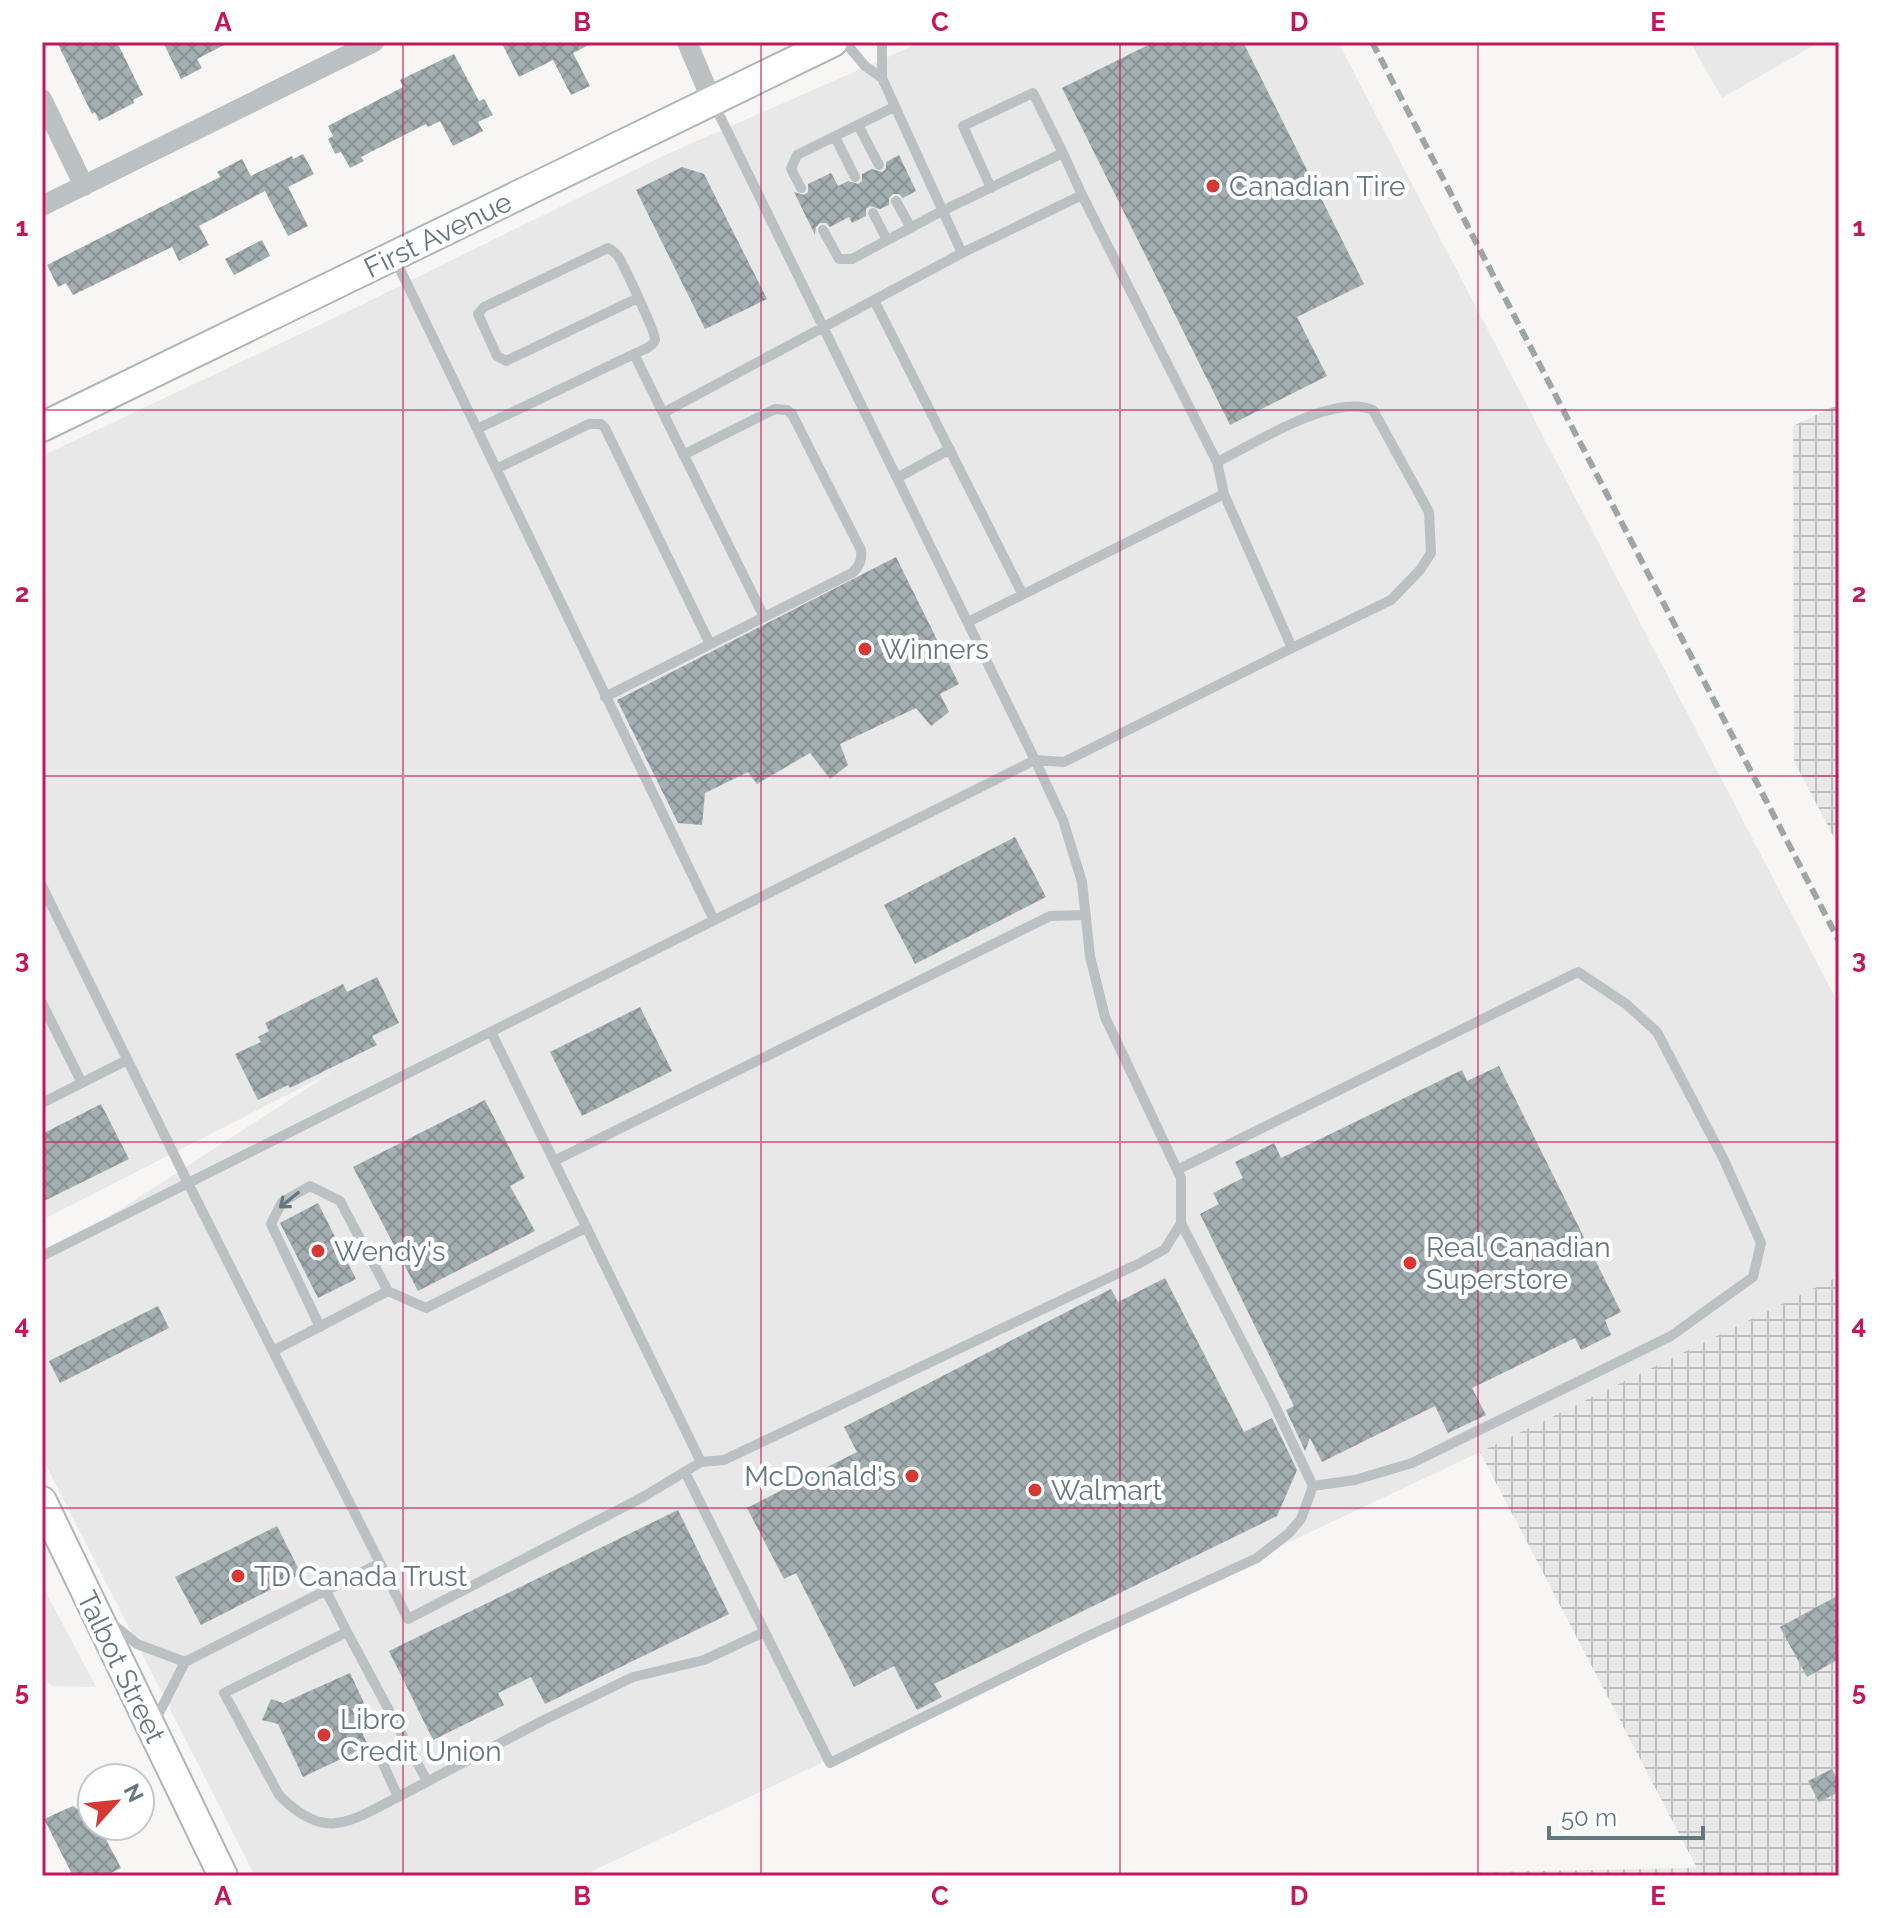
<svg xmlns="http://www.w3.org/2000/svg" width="1881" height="1918" font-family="Raleway,sans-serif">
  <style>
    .built { fill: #e7e8e7 }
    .industrial { fill: url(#industrial-grid) }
    .building { fill: url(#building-cross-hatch) }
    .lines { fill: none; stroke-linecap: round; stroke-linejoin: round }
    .secondary-casing { stroke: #aeb6b8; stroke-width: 32 }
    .service { stroke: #bbc1c3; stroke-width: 10 }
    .minor { stroke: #bbc1c3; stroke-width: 20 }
    .secondary { stroke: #fff; stroke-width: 28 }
    .rail { stroke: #9ca5a8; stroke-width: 6; stroke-dasharray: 12 6; stroke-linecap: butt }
    .oneway { stroke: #64777c }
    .grid { fill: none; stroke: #c2185b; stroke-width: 2; stroke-opacity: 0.55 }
    .poi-dot { fill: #d63834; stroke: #fff; stroke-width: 3 }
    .labels { text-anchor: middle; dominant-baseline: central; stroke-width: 8; stroke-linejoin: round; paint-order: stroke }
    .poi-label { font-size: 28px; fill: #64777c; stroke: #fff; text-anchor: start }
    .street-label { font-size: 28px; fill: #64777c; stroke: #fff }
    .neatline { fill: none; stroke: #c2185b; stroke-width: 3 }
    .grid-label { font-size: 26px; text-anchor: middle; font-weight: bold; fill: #c2185b }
  </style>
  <defs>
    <pattern id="industrial-grid" width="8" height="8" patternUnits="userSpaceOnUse" patternTransform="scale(2)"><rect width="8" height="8" fill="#e7e8e7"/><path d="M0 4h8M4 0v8" fill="none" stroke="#bfc1c0"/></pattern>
    <pattern id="building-cross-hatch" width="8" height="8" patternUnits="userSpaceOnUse" patternTransform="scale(2)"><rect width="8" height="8" fill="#a3aeb0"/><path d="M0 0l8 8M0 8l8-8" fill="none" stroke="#889294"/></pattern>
  </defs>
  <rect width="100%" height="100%" fill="#f7f6f4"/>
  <path class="built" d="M922,42H1338L1839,1005V1276L1480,1452L582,1876H255L42,1457V1260L334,1071L42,1220V456L355,308L663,156Z
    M1690,42H1820L1722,98Z
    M42,1585L96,1687L52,1686L42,1678Z"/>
  <path class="industrial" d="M1839,404V847L1794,761L1793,426Z
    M1839,1276V1876H1370L1371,1874L1697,1868L1480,1452Z"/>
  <path class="building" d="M57,42H117L143,95L133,100L134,103L99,121L95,112L92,114Z
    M163,42H230L197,59L202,68L181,79Z
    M501,42H595L573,53L590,86L571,95L553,60L519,77Z
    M1154,42H1243L1364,284L1297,317L1327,376L1230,425L1062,88Z
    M454,54L479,101L484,99L493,115L478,122L483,131L453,146L440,121L428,127L426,124L361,157L364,161L350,168L341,152L335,154L328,139L333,136L328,126L403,87L400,80Z
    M303,154L314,174L288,187L308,226L288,236L265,191L199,226L209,245L179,261L172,247L73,295L66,283L58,287L47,265L220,177L217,172L242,159L251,176L292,156L293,159Z
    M899,155L916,191L903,198L899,194H893L889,198V205L880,209L870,206L866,209V216L852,223L849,217L830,227L826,223H820L816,227L815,235L794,192L804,195L808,192V184L831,173L838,186L848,181L858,184L862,181V174L872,169L882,172L886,169V162Z
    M682,167L704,174L767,299L705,329L636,190Z
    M262,240L270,256L234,275L225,259Z
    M896,557L959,684L940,694L949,712L931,726L916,708L840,744L848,765L830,779L810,753L757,784L748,772L705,793L702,825L678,823L617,700Z
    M1015,837L1046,897L915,964L884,905Z
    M377,977L399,1023L372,1036L377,1045L290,1088L288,1085L258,1100L235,1054L261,1042L258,1037L269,1031L265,1023L343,984L347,992Z
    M640,1007L672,1071L582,1116L550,1052Z
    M1499,1066L1621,1312L1605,1320L1611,1335L1581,1350L1575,1338L1472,1388L1486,1415L1448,1433L1435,1406L1322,1462L1310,1438L1305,1451L1286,1410L1294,1406L1200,1214L1219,1204L1213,1193L1243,1178L1235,1162L1274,1143L1281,1158L1462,1070L1467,1081Z
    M485,1100L525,1178L510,1186L535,1231L418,1291L353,1167Z
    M101,1104L129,1159L42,1202V1134Z
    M318,1203L356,1279L318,1298L280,1223Z
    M1165,1278L1244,1432L1272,1418L1297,1470L1277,1516L934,1684L942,1697L917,1710L894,1666L854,1687L796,1573L784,1579L747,1508L857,1452L844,1427L1111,1289L1118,1302Z
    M158,1306L169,1328L60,1383L49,1361Z
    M678,1510L729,1614L545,1704L531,1677L498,1693L504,1705L433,1740L389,1651Z
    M277,1526L301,1574L201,1625L175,1577Z
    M1839,1595V1659L1807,1677L1780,1627Z
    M350,1673L364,1703L352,1709L368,1746L303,1777L278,1724L262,1720L271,1699L283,1703Z
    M1832,1769L1839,1783V1792L1819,1802L1808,1781Z
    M73,1806L92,1819V1826H99L121,1868L105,1876H73L44,1819Z"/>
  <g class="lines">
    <g class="secondary-casing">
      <path id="secondary" d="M42,427L833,42
        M42,1501L223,1876"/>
    </g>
    <path class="service" d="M845,42L865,66L882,78
      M858,125L879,165
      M835,137L855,177
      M801,188L791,169L797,155L894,107
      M991,188L963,126L1033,93L1063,153
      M896,201L911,228
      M873,213L887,240
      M823,230L839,259H852L942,211L1063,153L1082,195
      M962,253L1082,195L1217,462
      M395,259L714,920
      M874,300L1022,593
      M634,354C640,351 653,347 655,340C656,333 624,266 618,256C614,251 613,251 608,248L484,307L478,314L497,356L506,361L638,298
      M477,429L634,354L663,413
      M496,469L589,424H601L605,428L710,644
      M897,478L950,449
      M1224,494L1217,462C1256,443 1332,393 1373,410L1429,512L1431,553L1420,570L1391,600L1292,648
      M764,617L663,413L962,253L882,78V42
      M968,622L1224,494L1292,648L1064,762L1035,760
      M605,697L852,573C860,566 862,560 861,550L792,414L787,410L775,409L683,455
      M42,886L188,1183L380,1563
      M42,1003L82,1083
      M42,1103L127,1060
      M554,1161L1032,925L1050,916L1086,915
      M1177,1170L1578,972L1626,1004L1657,1032L1724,1160L1761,1243L1753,1277L1671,1336L1412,1463L1355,1480L1313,1486
      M42,1256L1035,760L713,102
      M320,1327L271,1224L282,1202L310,1186L340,1201L388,1291
      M273,1351L388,1291L426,1308L587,1227
      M701,1462L724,1460L1140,1263L1165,1249L1181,1223V1178L1105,1017L1090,956L1082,882L1063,820L1035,760
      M685,1472L830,1763L1088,1636L1257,1558L1289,1533L1301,1519L1313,1486L1272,1400L1181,1223
      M326,1591L347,1632
      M110,1622L137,1644L185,1662
      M155,1721L185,1662L380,1563L408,1619L643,1497L701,1462L491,1032
      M376,1748L398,1797C349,1822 325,1842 279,1795L224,1693L347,1632L427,1781
      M398,1797L544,1720L633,1677L704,1660L764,1632"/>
    <path class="minor" d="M687,42L712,101
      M42,99L84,186
      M42,206L374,42"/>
    <use href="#secondary" class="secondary"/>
    <path class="rail" d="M1372,42L1839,941"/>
  </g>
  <defs><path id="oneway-shaft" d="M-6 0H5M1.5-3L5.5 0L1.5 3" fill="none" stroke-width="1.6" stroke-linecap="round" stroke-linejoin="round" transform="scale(2)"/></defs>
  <use class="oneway" href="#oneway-shaft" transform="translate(289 1200) rotate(141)"/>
  <path class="grid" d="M403,42V1876M761,42V1876M1120,42V1876M1478,42V1876M42,410H1839M42,776H1839M42,1142H1839M42,1508H1839"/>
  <g class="poi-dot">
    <circle cx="1213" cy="186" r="8"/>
    <circle cx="865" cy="649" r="8"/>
    <circle cx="318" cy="1251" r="8"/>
    <circle cx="1410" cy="1263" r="8"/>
    <circle cx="912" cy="1476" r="8"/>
    <circle cx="1035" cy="1490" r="8"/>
    <circle cx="238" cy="1576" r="8"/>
    <circle cx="324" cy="1735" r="8"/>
  </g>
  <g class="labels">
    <g class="poi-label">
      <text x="1229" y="186">Canadian Tire</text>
      <text x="881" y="649">Winners</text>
      <text x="1426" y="1247">Real Canadian<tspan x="1426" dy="32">Superstore</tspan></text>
      <text x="334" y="1251">Wendy's</text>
      <text x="896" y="1476" text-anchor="end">McDonald's</text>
      <text x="1051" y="1490">Walmart</text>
      <text x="254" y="1576">TD Canada Trust</text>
      <text x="340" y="1719">Libro<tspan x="340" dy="32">Credit Union</tspan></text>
    </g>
    <g class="street-label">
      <text transform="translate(438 235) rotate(-26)">First Avenue</text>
      <text transform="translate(121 1667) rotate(64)">Talbot Street</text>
    </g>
  </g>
  <rect width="1881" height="1918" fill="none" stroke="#ffffff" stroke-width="88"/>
  <g transform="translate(116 1802) rotate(63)"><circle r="38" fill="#ffffff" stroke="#c1c9cb" stroke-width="2"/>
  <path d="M0-6L14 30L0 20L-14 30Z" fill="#d63834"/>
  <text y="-12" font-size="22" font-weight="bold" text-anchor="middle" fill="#64777c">N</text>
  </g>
  <path d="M1549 1826v12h154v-12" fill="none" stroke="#64777c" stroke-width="4"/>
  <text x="1561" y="1826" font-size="24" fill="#64777c" stroke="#ffffff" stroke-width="6" paint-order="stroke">50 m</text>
  <rect x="44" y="44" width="1793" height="1830" class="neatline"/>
  <g class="grid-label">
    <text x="223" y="31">A</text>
    <text x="582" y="31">B</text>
    <text x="940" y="31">C</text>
    <text x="1299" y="31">D</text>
    <text x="1658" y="31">E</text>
    <text x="22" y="236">1</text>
    <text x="1859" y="236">1</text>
    <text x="22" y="602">2</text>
    <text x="1859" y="602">2</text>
    <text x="22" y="968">3</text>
    <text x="1859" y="968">3</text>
    <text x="22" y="1334">4</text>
    <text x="1859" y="1334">4</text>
    <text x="22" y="1700">5</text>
    <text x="1859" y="1700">5</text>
    <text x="223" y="1905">A</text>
    <text x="582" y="1905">B</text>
    <text x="940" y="1905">C</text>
    <text x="1299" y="1905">D</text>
    <text x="1658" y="1905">E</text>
  </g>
</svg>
